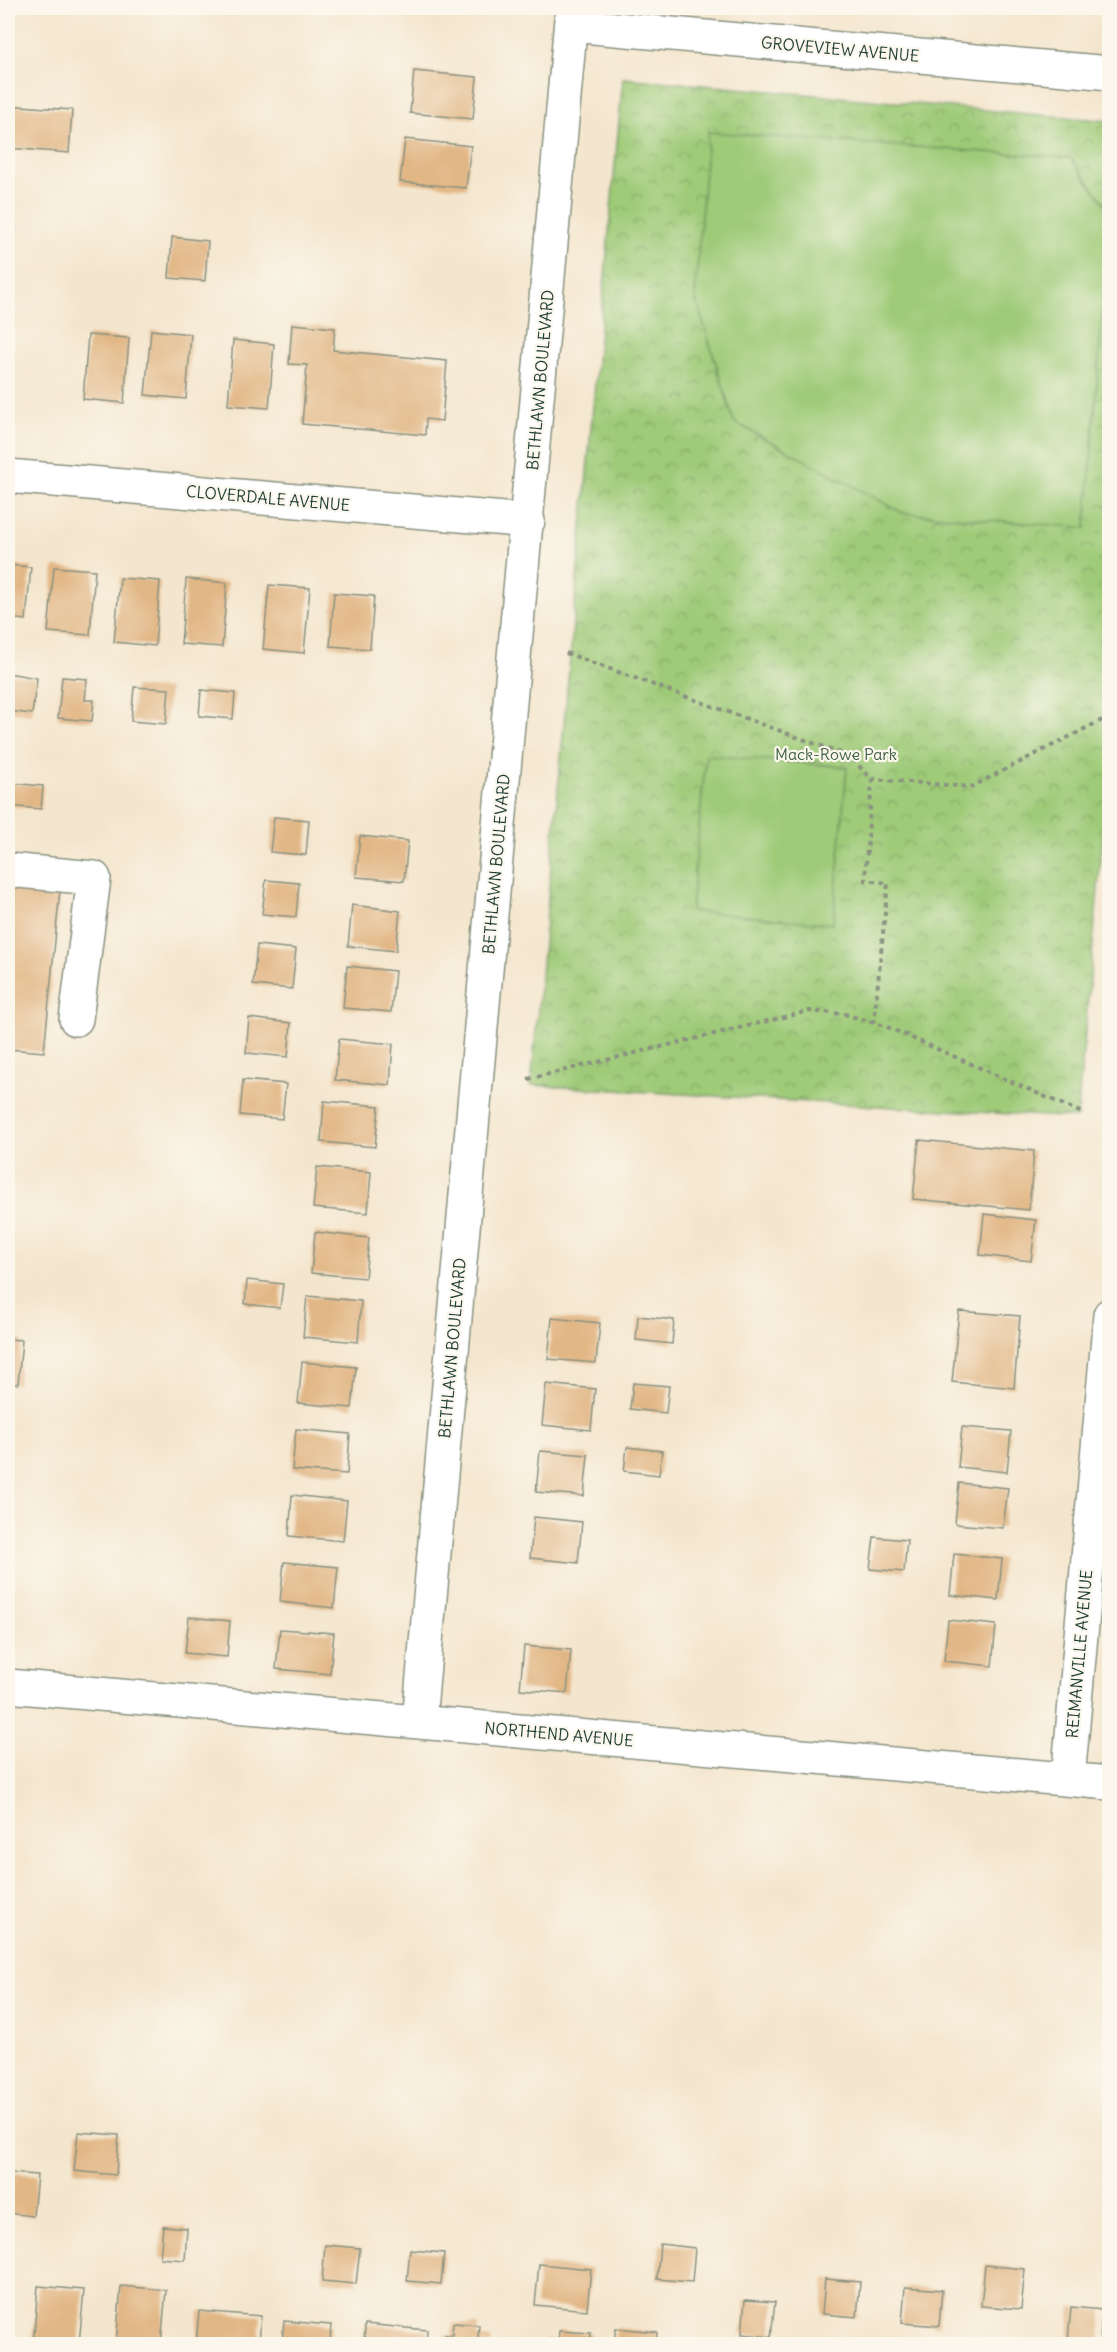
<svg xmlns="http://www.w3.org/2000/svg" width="1117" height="2352" font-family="Delius,sans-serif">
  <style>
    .park { fill: url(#park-crowns); stroke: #5f8456; stroke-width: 1.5 }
    .garden { fill: #9fcb78; stroke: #5f8456; stroke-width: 1.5 }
    .building { fill: #e2b786 }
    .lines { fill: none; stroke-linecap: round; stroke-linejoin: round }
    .minor-casing { stroke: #8a9281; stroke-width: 36 }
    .path { stroke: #8a9281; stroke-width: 4; stroke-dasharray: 4.5 4.5; stroke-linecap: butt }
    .minor { stroke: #fff; stroke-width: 33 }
    .labels { text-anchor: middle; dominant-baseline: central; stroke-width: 4.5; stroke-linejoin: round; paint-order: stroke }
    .street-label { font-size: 16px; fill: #1f3d34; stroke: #fbf7ec }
    .park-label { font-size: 16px; fill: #3f6045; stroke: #fbf7ec }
  </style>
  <defs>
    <pattern id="park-crowns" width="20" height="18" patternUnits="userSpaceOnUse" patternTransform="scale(1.5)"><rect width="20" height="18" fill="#9fcb78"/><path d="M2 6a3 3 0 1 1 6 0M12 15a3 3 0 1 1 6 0" fill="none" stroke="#81a663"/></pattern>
  </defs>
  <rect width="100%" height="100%" fill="#fbf7ec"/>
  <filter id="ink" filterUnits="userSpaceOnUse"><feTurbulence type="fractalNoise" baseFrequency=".0167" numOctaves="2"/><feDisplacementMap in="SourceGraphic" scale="12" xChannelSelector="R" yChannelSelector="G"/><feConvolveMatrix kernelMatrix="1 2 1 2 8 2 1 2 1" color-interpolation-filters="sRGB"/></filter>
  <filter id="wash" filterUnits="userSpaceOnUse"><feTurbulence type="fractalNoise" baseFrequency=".008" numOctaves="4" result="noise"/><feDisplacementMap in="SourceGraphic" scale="24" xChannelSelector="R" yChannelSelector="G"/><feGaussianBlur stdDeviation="1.35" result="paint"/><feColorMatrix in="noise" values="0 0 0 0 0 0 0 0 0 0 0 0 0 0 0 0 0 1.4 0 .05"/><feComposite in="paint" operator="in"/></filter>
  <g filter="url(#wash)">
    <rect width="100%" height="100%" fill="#f4e6ce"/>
    <path class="park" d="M623,78L1109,121L1110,759L1077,1118L531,1085Z"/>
    <path class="garden" d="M708,132L1071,158L1110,211L1086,528L903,513L734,422L695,296Z
      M706,755L847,767L833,924L691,911Z"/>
    <g id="blocks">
      <path class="building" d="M414,71L477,77L473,119L410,113Z
        M8,105L72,110L69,153L8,148Z
        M405,139L471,146L466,188L400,182Z
        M8,228L16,229L10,281H8Z
        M172,237L208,241L205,281L169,278Z
        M292,324L335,328L333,350L447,361L442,421L426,419L425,435L302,424L307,365L289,364Z
        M151,330L191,334L186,399L145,395Z
        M88,335L129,338L124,403L83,399Z
        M233,340L274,344L269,408L228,405Z
        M8,565L31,567L26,620L8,618Z
        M54,567L95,570L90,635L48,632Z
        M120,578L160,581L155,646L114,642Z
        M186,579L227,583L222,647L181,644Z
        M269,585L310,588L304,653L263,649Z
        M334,593L374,596L370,649L330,646Z
        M8,673L37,678L32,714L8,711Z
        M62,677L87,679L85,700H94L92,721L58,718Z
        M134,687L169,689L166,724L131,721Z
        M201,690L235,693L233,719L199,716Z
        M8,783L43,786L41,809L8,806Z
        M274,817L309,820L306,855L270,852Z
        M360,836L408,841L404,881L356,877Z
        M266,880L299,883L296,917L262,914Z
        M8,885L60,890L44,1052L8,1049Z
        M352,905L400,911L396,951L348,946Z
        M257,945L296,949L292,989L253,985Z
        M347,966L395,971L391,1012L343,1008Z
        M249,1018L291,1023L288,1057L246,1053Z
        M339,1039L393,1044L390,1085L335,1080Z
        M243,1080L286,1084L282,1119L240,1115Z
        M324,1101L379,1106L375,1147L321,1142Z
        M919,1140L1034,1151L1029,1210L913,1199Z
        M317,1167L371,1172L368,1213L313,1208Z
        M984,1214L1036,1220L1031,1261L980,1255Z
        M315,1232L369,1238L365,1278L311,1273Z
        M247,1280L283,1284L280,1308L245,1304Z
        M307,1296L361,1301L358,1342L303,1337Z
        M959,1311L1020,1316L1014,1388L952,1382Z
        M638,1316L674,1320L672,1344L636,1340Z
        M552,1318L600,1323L596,1363L548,1359Z
        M8,1339L22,1340L18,1384L8,1383Z
        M302,1362L356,1367L352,1408L298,1403Z
        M633,1383L669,1386L666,1413L630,1409Z
        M546,1384L595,1389L591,1430L542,1425Z
        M962,1427L1011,1431L1007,1472L958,1467Z
        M296,1429L350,1434L347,1474L292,1470Z
        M627,1447L662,1451L659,1475L624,1471Z
        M540,1451L588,1455L584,1496L536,1492Z
        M959,1483L1008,1488L1003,1528L955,1524Z
        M292,1495L347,1501L343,1541L289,1536Z
        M534,1517L582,1522L578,1563L530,1558Z
        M874,1537L907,1540L904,1572L870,1569Z
        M954,1554L1002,1559L998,1600L950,1595Z
        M284,1562L338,1567L334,1608L280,1602Z
        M189,1617L230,1621L227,1657L185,1653Z
        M948,1620L996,1625L992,1666L944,1661Z
        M280,1629L334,1633L330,1674L276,1669Z
        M524,1646L571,1650L567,1693L520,1689Z
        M78,2132L119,2135L116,2175L74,2171Z
        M8,2173L37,2175L33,2216L8,2213Z
        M163,2226L187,2228L185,2260L160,2258Z
        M660,2244L695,2248L692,2282L657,2279Z
        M325,2245L360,2248L356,2284L322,2281Z
        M410,2250L444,2253L441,2284L407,2281Z
        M539,2264L591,2269L587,2310L535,2305Z
        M985,2265L1025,2269L1021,2309L981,2306Z
        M825,2279L860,2282L857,2317L822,2314Z
        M38,2286L84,2290L79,2344H33Z
        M121,2286L166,2290L161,2344H116Z
        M905,2287L942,2290L939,2326L902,2323Z
        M745,2300L775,2302L771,2337L742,2334Z
        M1071,2307L1102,2310L1100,2343L1068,2341Z
        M199,2311L261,2316L259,2344H196Z
        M284,2321L331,2325L330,2344H282Z
        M453,2323L479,2325L478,2338L491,2339V2344H444L445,2335H452Z
        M365,2324L427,2330L426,2344H364Z
        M616,2328L657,2332L656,2344H614Z
        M559,2331L591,2333L590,2344H544V2340L558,2341Z"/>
    </g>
  </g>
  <g filter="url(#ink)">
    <use href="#blocks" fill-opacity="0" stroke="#8a9281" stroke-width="1.5"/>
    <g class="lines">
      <g class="minor-casing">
        <path id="minor" d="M571,25L1110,73
          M8,476L528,521
          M8,870L94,878L76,1019
          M8,1686L1110,1783
          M419,1721L572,8
          M1068,1779L1110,1315"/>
      </g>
      <path class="path" d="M566,653L849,756L872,779L971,787L1110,716
        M872,779L865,880L888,883L874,1022
        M528,1079L809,1011L844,1014L885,1026L1082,1113"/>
      <use href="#minor" class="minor"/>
    </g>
  </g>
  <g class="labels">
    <g class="street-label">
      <text transform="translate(840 49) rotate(5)">GROVEVIEW AVENUE</text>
      <text transform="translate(540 380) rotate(-85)">BETHLAWN BOULEVARD</text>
      <text transform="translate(268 498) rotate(5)">CLOVERDALE AVENUE</text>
      <text transform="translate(496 864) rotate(-85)">BETHLAWN BOULEVARD</text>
      <text transform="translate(452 1348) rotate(-85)">BETHLAWN BOULEVARD</text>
      <text transform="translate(1079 1654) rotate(-85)">REIMANVILLE AVENUE</text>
      <text transform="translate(559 1734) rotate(5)">NORTHEND AVENUE</text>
    </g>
    <g class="park-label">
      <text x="836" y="754">Mack-Rowe Park</text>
    </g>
  </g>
  <rect width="1117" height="2352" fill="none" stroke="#fbf7ec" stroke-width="30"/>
</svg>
